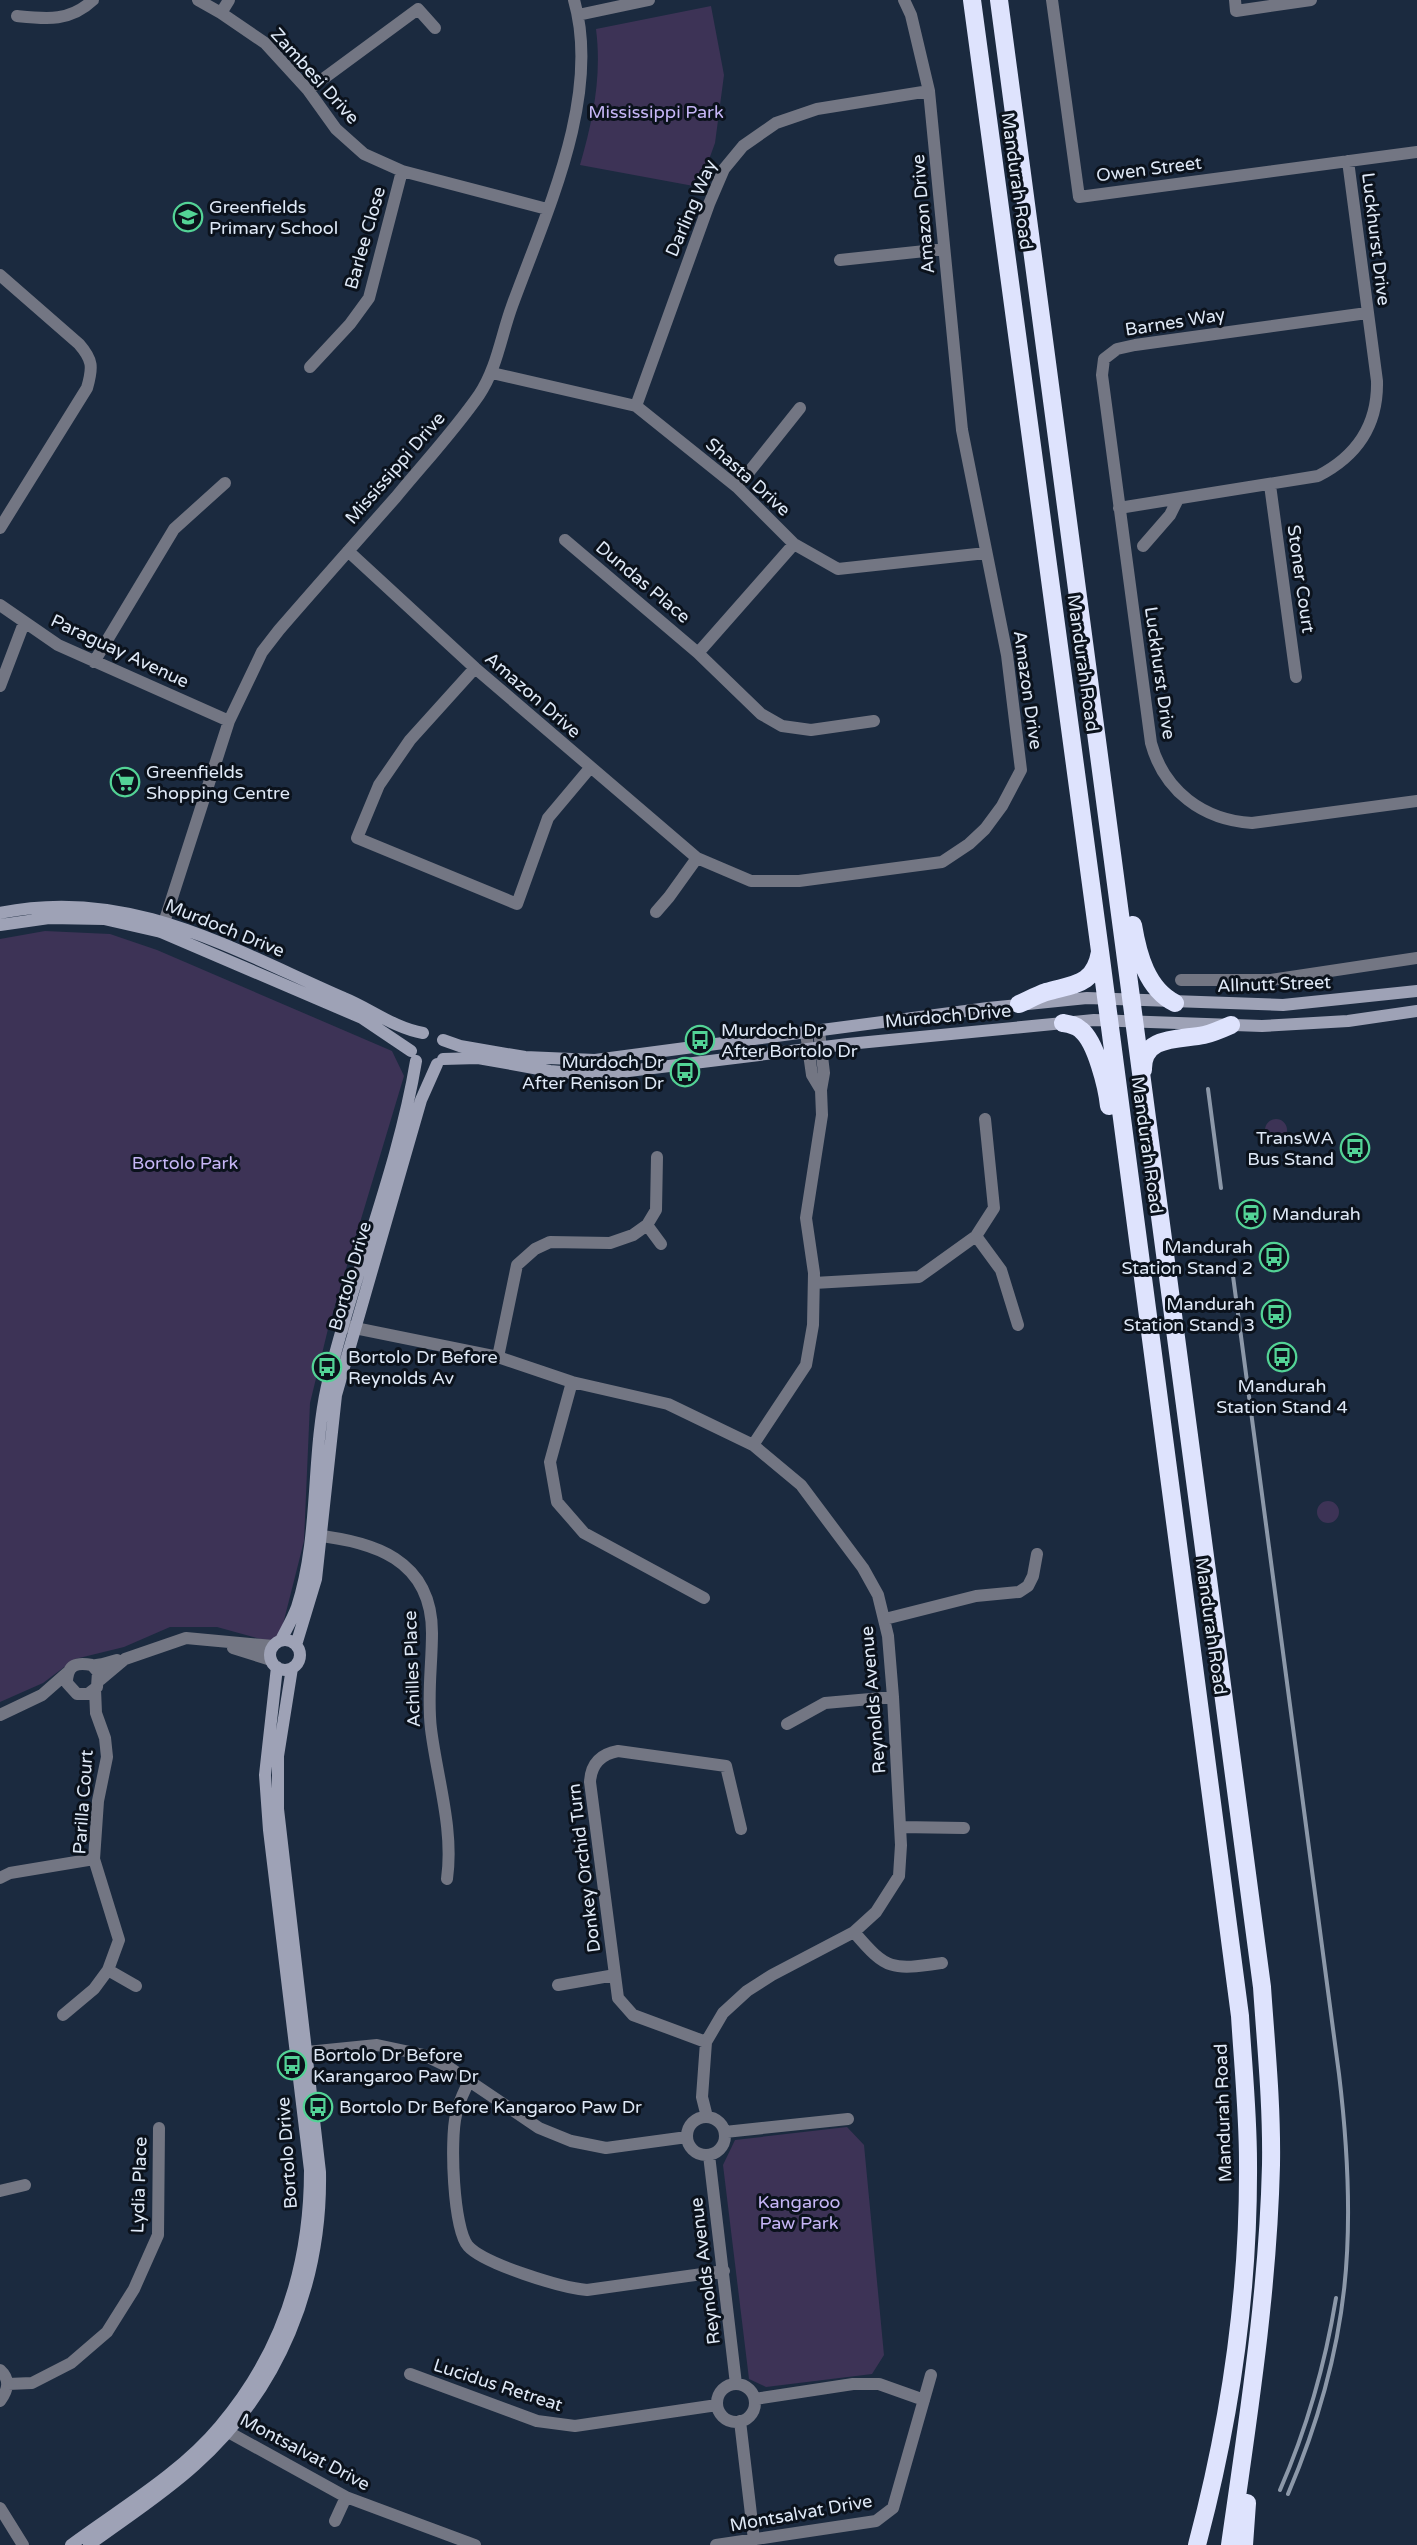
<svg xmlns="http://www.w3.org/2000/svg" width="1417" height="2545" font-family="'Varela Round',sans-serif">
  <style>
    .green { fill: #3d3356 }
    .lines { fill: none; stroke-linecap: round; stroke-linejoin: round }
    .street { stroke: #737683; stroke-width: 12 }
    .secondary { stroke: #9ea2b6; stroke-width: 12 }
    .highway { stroke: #dee3fd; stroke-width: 18 }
    .rail { stroke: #8c98a9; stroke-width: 4 }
    .labels { text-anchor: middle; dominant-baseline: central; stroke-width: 6; stroke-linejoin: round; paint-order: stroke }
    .street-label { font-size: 18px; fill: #dfe9f7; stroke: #0b121c }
    .park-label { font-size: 18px; fill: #c6b6f6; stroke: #0b121c }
    .poi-label { font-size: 18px; fill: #dfe9f7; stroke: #0b121c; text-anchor: start }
  </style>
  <rect width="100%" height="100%" fill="#1b2a3f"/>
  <path class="green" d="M711,6L724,75L715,143L699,187L580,165C593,120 602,76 596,29Z
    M45,931L110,934L157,950L392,1051L404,1076L328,1329L310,1403L304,1541L278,1644L217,1627H170L124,1647L75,1659L43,1683L0,1702V939Z
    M1265 1130a11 11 0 1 1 22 0a11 11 0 1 1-22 0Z
    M1317 1512a11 11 0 1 1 22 0a11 11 0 1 1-22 0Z
    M847,2127L864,2145L884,2355L872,2374L766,2387L749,2379L723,2165L735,2140Z"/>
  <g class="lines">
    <path class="street" d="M198,0L221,13L265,43L308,90L336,129L364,154L402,171L547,209
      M1052,0L1079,197L1417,152
      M1235,0L1236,11L1311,0
      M221,13L229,0
      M578,15L649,0
      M17,16C46,19 70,22 93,0
      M308,90L418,9L435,28
      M840,260L944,249
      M0,275L79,344C93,360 93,367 87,388L0,528
      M1367,313L1135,345L1117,349L1104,359L1102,375L1151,743C1164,791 1203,820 1252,823L1417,801
      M310,367L350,324L369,298L402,171
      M492,373L636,406L737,487L794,544L838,569L986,553
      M636,406L709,204L724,169L743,146L776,123L817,109L929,91
      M1270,485L1296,677
      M737,487L800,408
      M1119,508L1318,476C1357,456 1378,425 1377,381L1348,161
      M565,540L698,653L761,714L782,726L811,730L874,721
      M1143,546L1170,515L1178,499
      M348,551L475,668L697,858L751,881H799L942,862L969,844L985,829L1002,806L1021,770L1007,655L962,430L929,91L911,15L904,0
      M0,605L58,645L229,721
      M698,653L794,544
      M94,662L174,529L225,483
      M475,668L410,740L379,785L357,838L517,904L548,818L590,768
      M0,686L24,623
      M656,912L669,897L697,858
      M161,932L229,721L262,652L279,630C318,585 357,541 396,497C424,463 454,431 479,395C497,368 501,336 512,306C545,215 602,97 574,0
      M1181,980H1270L1417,958
      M806,1033L812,1075L821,1090
      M647,1225L661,1244
      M976,1236L1001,1270L1018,1325
      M814,1283L919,1277L976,1236L994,1208L985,1119
      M345,1326L498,1357L572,1382L668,1404L753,1445L801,1485L863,1568L878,1595L888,1636L893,1697L901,1845L899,1876L876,1912L854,1932L772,1975L747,1991L723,2013L706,2042L702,2097L707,2117
      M498,1357L517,1265L535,1249L550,1242L610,1243L633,1235L647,1225L656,1210L657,1157
      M572,1382L550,1462L557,1502L584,1533L704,1598
      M753,1445L806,1365L813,1325L814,1273L806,1218L822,1115L821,1090L824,1073L819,1031
      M312,1535C373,1541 432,1559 432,1633C432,1665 427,1696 431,1729C437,1778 454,1829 447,1879
      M885,1619L976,1596L1019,1592L1028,1586L1033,1576L1037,1554
      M233,1648L271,1660
      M92,1665L98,1672L97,1687L88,1694H77L67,1683C67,1664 77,1662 92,1665C100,1666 110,1662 117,1660
      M100,1680L125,1659L186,1638L273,1646
      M0,1715L42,1695L67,1673
      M787,1724L825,1703L893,1697
      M900,1827L964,1828
      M0,1878L10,1873L94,1859
      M854,1932C887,1971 892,1970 942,1963
      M108,1970L136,1986
      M558,1985L615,1975
      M63,2015L94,1989L108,1970L119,1940L94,1859L98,1801L107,1757L105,1738L96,1713L95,1689
      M706,2042L633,2015L618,1998L590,1782C591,1764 601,1754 618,1751L726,1766L741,1829
      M297,2053L377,2045L424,2055L447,2066L539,2128L571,2141L606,2148L687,2137
      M469,2081C464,2092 458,2103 456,2115C450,2139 453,2228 468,2246C484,2264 562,2288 587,2290L724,2271
      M687 2136a19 19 0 1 1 38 0a19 19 0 1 1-38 0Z
      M725,2132L848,2119
      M709,2155L736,2384
      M0,2191L25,2185
      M0,2370C11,2380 8,2390 0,2401
      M410,2374L537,2421L575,2426L717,2405
      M8,2384L32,2383L71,2363L107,2332L134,2289L158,2235L159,2128
      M717 2403a19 19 0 1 1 38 0a19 19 0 1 1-38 0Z
      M755,2399L853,2384H879L924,2400
      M740,2421L754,2540
      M221,2428L346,2497L475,2545
      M0,2508L23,2545
      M335,2521L346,2497
      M716,2545L876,2521L893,2508L931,2375"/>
    <path class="secondary" d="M0,913C128,886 231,949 344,998C371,1009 394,1028 423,1033
      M0,925L49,918L104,919L161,932L362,1018L411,1051
      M443,1040L460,1046L525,1057L595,1060L988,1008L1087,998L1283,1005L1417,991
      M443,1059L478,1058L550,1071L596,1075L848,1044L1094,1020L1262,1026L1348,1021L1417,1011
      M281,1640C286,1630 293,1618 297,1607C320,1536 311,1459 327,1386C352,1277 398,1170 416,1061
      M270 1655a15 15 0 1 1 30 0a15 15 0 1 1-30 0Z
      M296,1645L316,1579L336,1395L421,1100L437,1064
      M71,2545C121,2508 180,2474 220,2426C282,2353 310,2265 310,2170L269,1830L265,1775L277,1667
      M89,2545C124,2519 162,2495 195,2465C279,2390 322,2284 320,2172L278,1809V1756L292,1668"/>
    <path class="highway" d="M972,0L1100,951L1240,2016C1243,2065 1248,2113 1248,2162C1249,2291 1230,2421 1197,2545
      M999,0L1262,1987C1266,2046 1272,2105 1271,2165C1268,2292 1248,2419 1230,2545
      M1133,925C1138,955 1147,989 1175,1003
      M1019,1004C1028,1000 1037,995 1046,992C1073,984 1094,986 1100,952
      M1063,1023C1069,1024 1076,1025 1081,1030C1096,1042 1107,1087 1109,1106
      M1143,1070C1142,1035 1180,1040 1204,1035C1213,1033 1222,1029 1231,1025
      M1244,2545L1247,2503"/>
    <path class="rail" d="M1208,1089L1221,1188
      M1233,1276L1339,2074C1358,2232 1351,2346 1288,2494
      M1280,2490C1307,2428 1325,2365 1336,2298"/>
  </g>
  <defs>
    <g id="school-ring" transform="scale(1.5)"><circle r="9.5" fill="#0b121c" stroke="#53d396" stroke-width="1.5"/><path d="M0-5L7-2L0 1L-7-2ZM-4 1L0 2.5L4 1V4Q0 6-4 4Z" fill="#53d396"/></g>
    <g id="supermarket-ring" transform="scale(1.5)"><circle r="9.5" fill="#0b121c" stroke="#53d396" stroke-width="1.5"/><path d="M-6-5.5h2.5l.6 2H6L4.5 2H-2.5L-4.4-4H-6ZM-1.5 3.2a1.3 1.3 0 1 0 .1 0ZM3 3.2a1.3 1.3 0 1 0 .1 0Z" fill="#53d396"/></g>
    <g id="bus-ring" transform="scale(1.5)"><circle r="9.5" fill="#0b121c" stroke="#53d396" stroke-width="1.5"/><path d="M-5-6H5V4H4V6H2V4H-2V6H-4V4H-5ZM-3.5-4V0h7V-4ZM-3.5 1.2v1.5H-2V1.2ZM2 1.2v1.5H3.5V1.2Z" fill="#53d396"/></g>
    <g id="station-ring" transform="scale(1.5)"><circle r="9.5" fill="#0b121c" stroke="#53d396" stroke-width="1.5"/><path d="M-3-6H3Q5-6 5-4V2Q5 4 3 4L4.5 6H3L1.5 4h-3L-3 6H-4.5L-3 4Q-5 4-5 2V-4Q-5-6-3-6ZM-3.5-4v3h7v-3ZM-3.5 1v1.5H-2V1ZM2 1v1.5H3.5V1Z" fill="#53d396"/></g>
  </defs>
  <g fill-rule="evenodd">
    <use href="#school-ring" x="188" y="217"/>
    <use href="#supermarket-ring" x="125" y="782"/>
    <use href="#bus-ring" x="700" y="1040"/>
    <use href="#bus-ring" x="685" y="1072"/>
    <use href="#bus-ring" x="1355" y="1148"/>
    <use href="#station-ring" x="1251" y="1214"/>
    <use href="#bus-ring" x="1274" y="1257"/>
    <use href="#bus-ring" x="1276" y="1314"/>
    <use href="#bus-ring" x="1282" y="1357"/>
    <use href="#bus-ring" x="327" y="1367"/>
    <use href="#bus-ring" x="292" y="2065"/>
    <use href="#bus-ring" x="318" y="2107"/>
  </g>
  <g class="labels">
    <g class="street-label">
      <text transform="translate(315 76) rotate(48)">Zambesi Drive</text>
      <text transform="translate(1149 169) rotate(-7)">Owen Street</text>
      <text transform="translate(1017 181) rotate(82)">Mandurah Road</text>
      <text transform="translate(691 208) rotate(-67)">Darling Way</text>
      <text transform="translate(923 214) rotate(-95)">Amazon Drive</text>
      <text transform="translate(365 238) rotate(-74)">Barlee Close</text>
      <text transform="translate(1376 239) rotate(83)">Luckhurst Drive</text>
      <text transform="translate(1175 322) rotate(-9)">Barnes Way</text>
      <text transform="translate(395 468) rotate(-49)">Mississippi Drive</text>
      <text transform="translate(748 477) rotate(42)">Shasta Drive</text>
      <text transform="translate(1301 579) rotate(82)">Stoner Court</text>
      <text transform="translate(643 582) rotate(40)">Dundas Place</text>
      <text transform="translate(120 651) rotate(25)">Paraguay Avenue</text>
      <text transform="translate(1083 663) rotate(82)">Mandurah Road</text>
      <text transform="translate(1160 673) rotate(82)">Luckhurst Drive</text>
      <text transform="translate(1028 690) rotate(82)">Amazon Drive</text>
      <text transform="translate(533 695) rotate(41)">Amazon Drive</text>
      <text transform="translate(225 928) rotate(22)">Murdoch Drive</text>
      <text transform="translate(1274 984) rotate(-2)">Allnutt Street</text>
      <text transform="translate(948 1016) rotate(-5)">Murdoch Drive</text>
      <text transform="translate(1147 1145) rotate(82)">Mandurah Road</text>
      <text transform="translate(350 1276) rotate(-74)">Bortolo Drive</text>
      <text transform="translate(1211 1626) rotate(82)">Mandurah Road</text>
      <text transform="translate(412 1669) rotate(-92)">Achilles Place</text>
      <text transform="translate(873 1700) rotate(-95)">Reynolds Avenue</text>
      <text transform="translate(83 1802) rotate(-86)">Parilla Court</text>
      <text transform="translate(584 1868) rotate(-97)">Donkey Orchid Turn</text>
      <text transform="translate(1223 2113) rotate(-92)">Mandurah Road</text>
      <text transform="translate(287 2153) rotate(-94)">Bortolo Drive</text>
      <text transform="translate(139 2185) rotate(-88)">Lydia Place</text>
      <text transform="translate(705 2271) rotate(-97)">Reynolds Avenue</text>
      <text transform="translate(498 2385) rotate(18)">Lucidus Retreat</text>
      <text transform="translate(305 2452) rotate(28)">Montsalvat Drive</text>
      <text transform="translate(801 2513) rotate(-10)">Montsalvat Drive</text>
    </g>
    <g class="park-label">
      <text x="656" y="112">Mississippi Park</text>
      <text x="185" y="1163">Bortolo Park</text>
      <text x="799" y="2202">Kangaroo<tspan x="799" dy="21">Paw Park</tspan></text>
    </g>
    <g class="poi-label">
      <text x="209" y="207">Greenfields<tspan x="209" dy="21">Primary School</tspan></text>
      <text x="146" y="772">Greenfields<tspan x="146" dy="21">Shopping Centre</tspan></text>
      <text x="721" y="1030">Murdoch Dr<tspan x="721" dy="21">After Bortolo Dr</tspan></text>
      <text x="664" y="1062" text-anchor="end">Murdoch Dr<tspan x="664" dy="21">After Renison Dr</tspan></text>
      <text x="1334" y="1138" text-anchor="end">TransWA<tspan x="1334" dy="21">Bus Stand</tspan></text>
      <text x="1272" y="1214">Mandurah</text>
      <text x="1253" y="1247" text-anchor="end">Mandurah<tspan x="1253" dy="21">Station Stand 2</tspan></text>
      <text x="1255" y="1304" text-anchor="end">Mandurah<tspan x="1255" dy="21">Station Stand 3</tspan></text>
      <text x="348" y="1357">Bortolo Dr Before<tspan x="348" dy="21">Reynolds Av</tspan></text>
      <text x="1282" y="1386" text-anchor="middle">Mandurah<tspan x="1282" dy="21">Station Stand 4</tspan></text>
      <text x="313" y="2055">Bortolo Dr Before<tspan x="313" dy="21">Karangaroo Paw Dr</tspan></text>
      <text x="339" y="2107">Bortolo Dr Before Kangaroo Paw Dr</text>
    </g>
  </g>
</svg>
